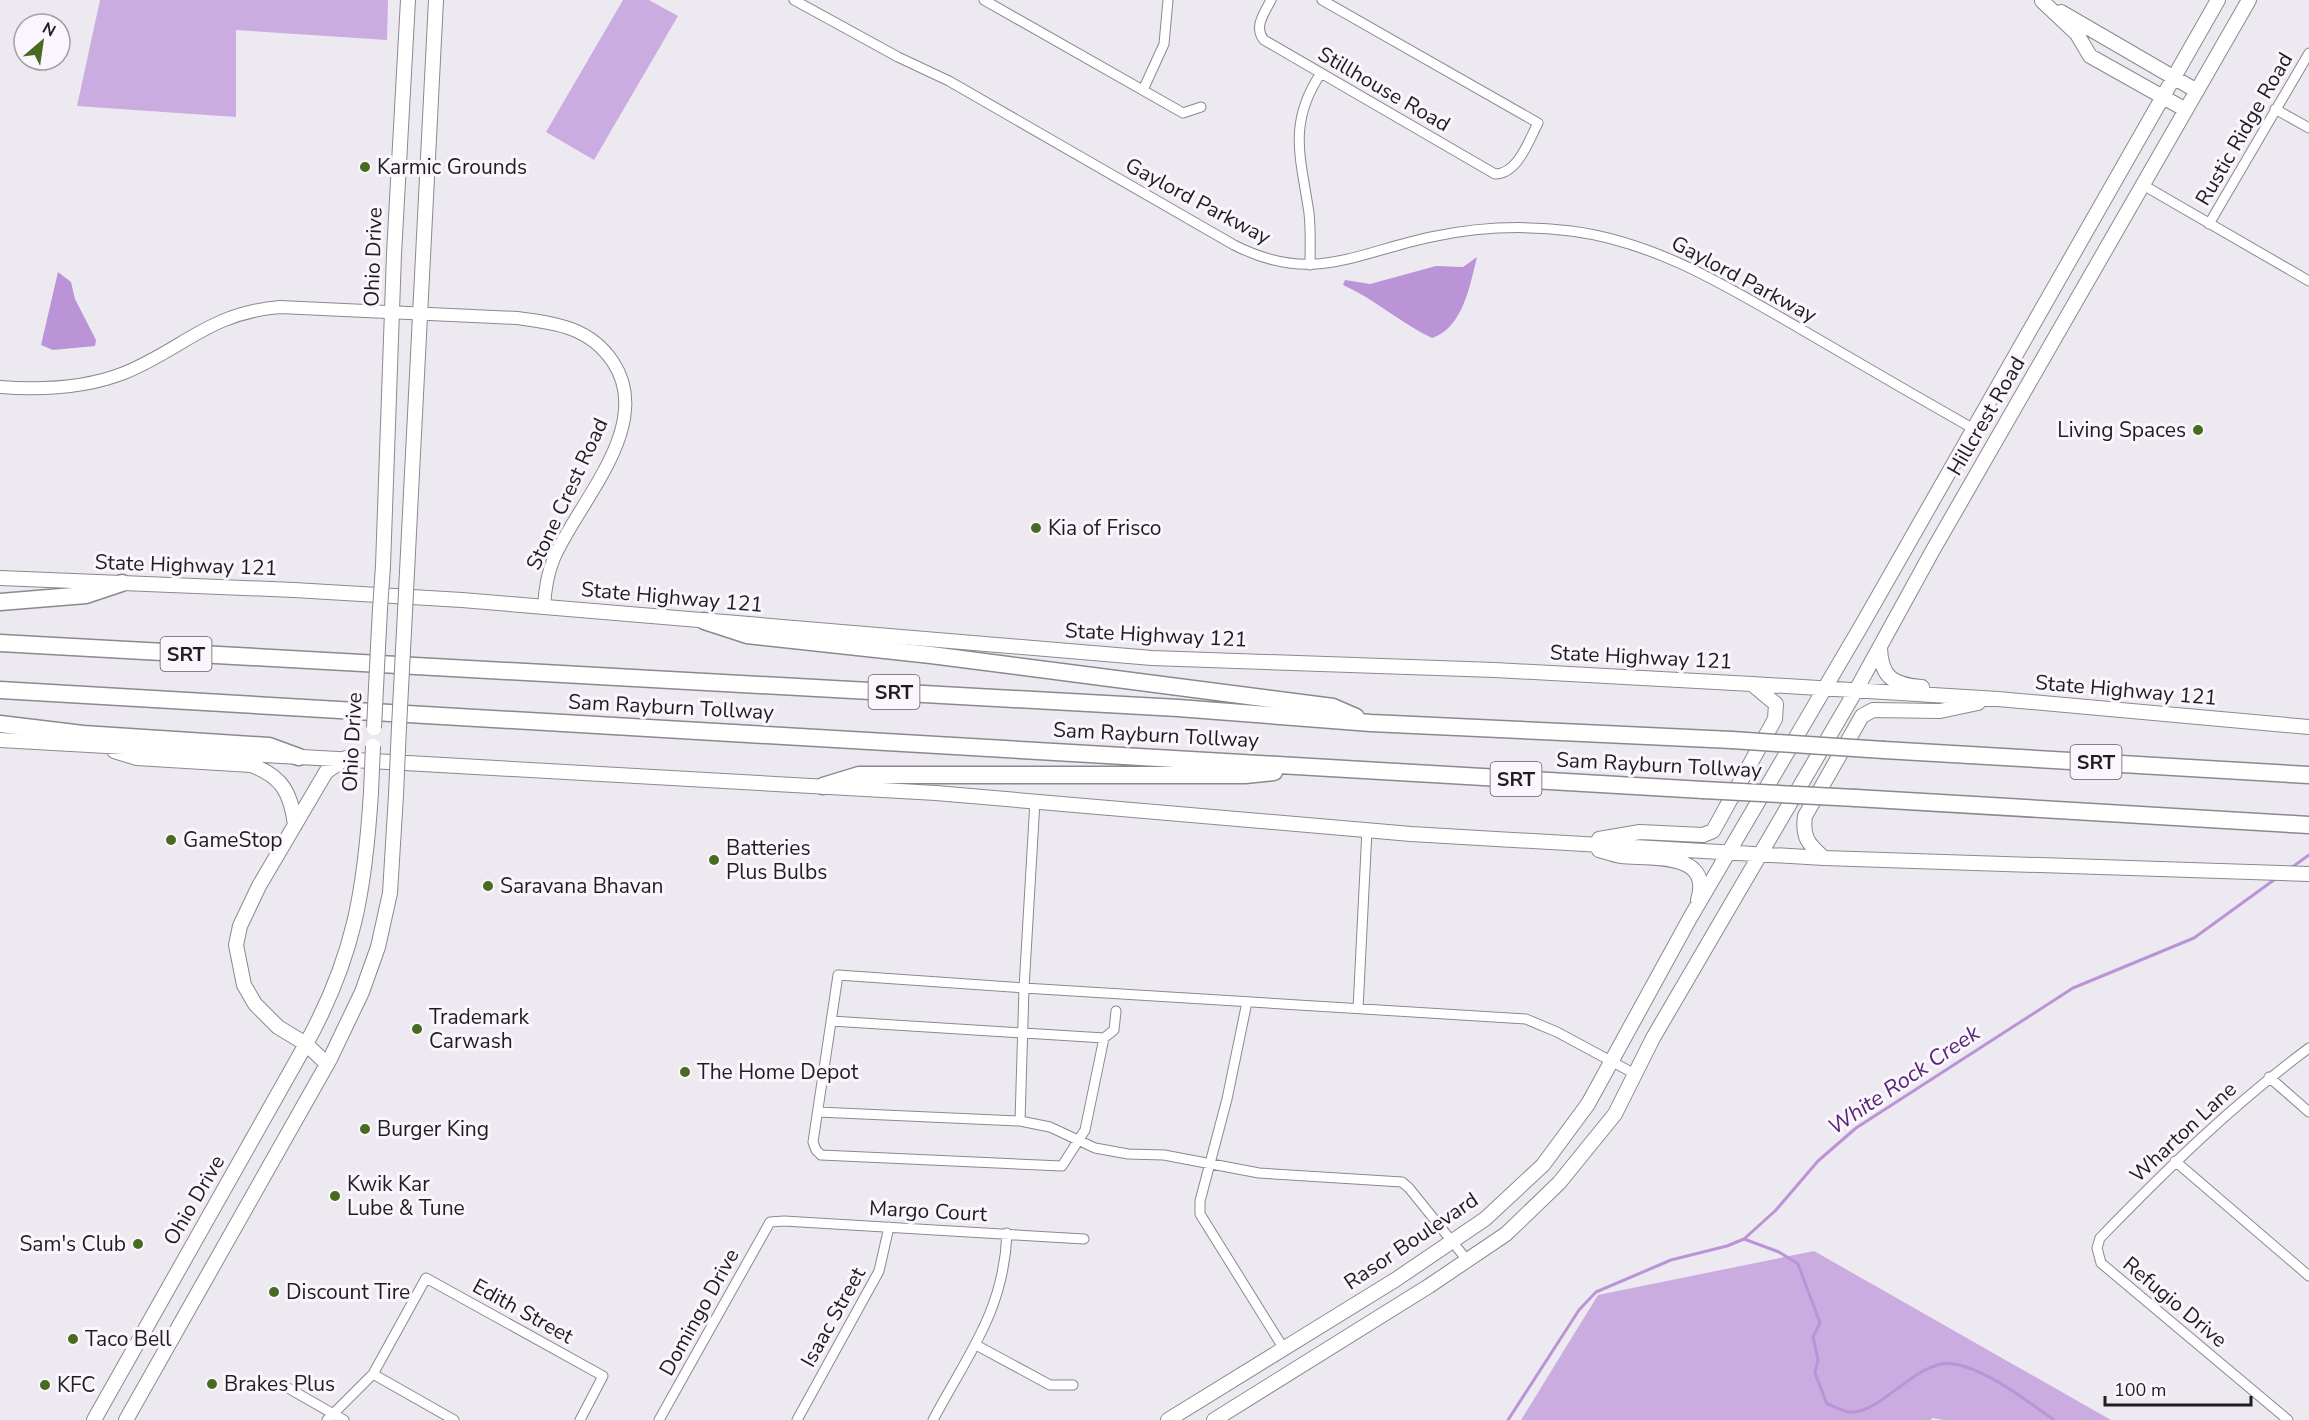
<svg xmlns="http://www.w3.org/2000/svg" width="2309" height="1420" font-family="'Nunito Sans',sans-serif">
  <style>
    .green { fill: #caace0 }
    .water { fill: #bb94d7 }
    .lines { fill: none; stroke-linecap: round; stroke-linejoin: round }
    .stream { stroke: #bb94d7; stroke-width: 3 }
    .minor-casing { stroke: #8c888f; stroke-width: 11 }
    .tertiary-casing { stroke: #8c888f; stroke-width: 14 }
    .secondary-casing { stroke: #8c888f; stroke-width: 16 }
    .motorway-casing { stroke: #8c888f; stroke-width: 19 }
    .minor { stroke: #fff; stroke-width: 9 }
    .tertiary { stroke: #fff; stroke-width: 12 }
    .secondary { stroke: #fff; stroke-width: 14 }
    .motorway { stroke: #fff; stroke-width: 16 }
    .secondary-bridge-casing { stroke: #8c888f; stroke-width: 16; stroke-linecap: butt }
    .motorway-bridge-casing { stroke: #8c888f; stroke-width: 19; stroke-linecap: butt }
    .secondary-bridge { stroke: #fff; stroke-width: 14 }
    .motorway-bridge { stroke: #fff; stroke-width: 16 }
    .poi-dot { fill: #496a21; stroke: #fbf6fe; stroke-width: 2 }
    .labels { text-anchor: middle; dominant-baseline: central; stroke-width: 6; stroke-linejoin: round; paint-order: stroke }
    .shield { fill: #fbf6fe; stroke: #615e63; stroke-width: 1.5 }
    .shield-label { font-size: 20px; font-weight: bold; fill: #1f1d20 }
    .street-label { font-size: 21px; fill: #1f1d20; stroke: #fbf6fe }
    .poi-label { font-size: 21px; fill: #1f1d20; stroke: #fbf6fe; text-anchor: start }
    .water-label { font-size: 22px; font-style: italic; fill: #572575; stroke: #fbf6fe }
  </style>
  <rect width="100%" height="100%" fill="#ede9f1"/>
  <path class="green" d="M100,0H388L387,40L236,30V117L77,106Z
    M623,0H649L678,16L594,160L546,132Z
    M1814,1251L2111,1420H1944L1932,1418L1931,1420H1521L1598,1295Z"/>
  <path class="water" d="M1477,257C1470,285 1463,328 1432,338C1400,323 1375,299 1343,285L1345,280L1370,284L1436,266L1463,267Z
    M58,272L71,282L75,299L96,340L95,346L53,350L41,345Z"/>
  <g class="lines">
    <path class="stream" d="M2291,868L2309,855
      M1744,1239L1779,1252L1798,1264L1820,1323L1813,1337L1818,1360L1815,1373L1827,1404C1834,1406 1842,1411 1849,1412C1877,1415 1908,1371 1941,1364C1973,1358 2028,1402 2054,1420
      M1508,1420L1579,1310L1596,1292L1671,1260L1727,1246L1744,1239L1776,1210L1818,1161L1856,1128L2073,988L2194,938L2278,877"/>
    <g class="minor-casing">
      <path id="minor" d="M794,0L898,57L949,81L1234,245C1312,285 1355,253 1431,237C1478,227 1525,225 1571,231C1656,242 1726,286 1799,328C1857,362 1914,395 1972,428
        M984,0L1183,113L1201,107
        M1271,0C1265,12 1253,27 1264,40L1495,174C1518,174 1529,140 1538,123L1322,0
        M1143,90L1164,44L1168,0
        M2275,109L2309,128
        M2143,185L2309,281
        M2209,224L2309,53
        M1310,265C1310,248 1311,231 1309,213C1301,158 1287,124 1321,73
        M1035,801L1024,988L1526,1019L1557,1032L1635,1074
        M1247,1002L1227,1099L1200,1201V1214L1284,1349
        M1358,1009L1367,830
        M831,1021L1104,1038
        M2269,1077L2309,1112
        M818,1112L1020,1121L1024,988L838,975L813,1142L816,1150L821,1155L1062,1166L1085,1130L1104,1038L1114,1030L1116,1011
        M1020,1121L1050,1127L1095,1148L1128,1154L1164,1155L1259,1173L1402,1182L1409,1188L1467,1260
        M2175,1161L2309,1276
        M976,1345L1050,1385H1073
        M373,1374L454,1420
        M281,1384L344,1420
        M327,1420L373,1374L426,1278L603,1376L580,1420
        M659,1420L770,1222L784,1221L1084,1239
        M797,1420L879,1271L889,1227
        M933,1420C968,1354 1004,1311 1007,1233
        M2288,1420L2101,1263L2097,1248L2100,1238C2167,1169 2231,1106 2309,1048"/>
    </g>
    <g class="tertiary-casing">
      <path id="tertiary" d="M0,387C40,390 86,388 124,373C183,349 209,313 280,307L517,318C555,323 590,327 613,362C655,425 579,501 554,558C547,574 545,589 544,607"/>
    </g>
    <g class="secondary-casing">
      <path id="secondary" d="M2042,1L2077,34L2090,56L2186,110
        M2061,12L2197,91
        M383,566L394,254L408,0
        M407,572L436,0
        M0,578L294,590L462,600L1152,658L1495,670L1752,684L1998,699L2309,727
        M378,647L380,609
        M1880,648C1881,678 1894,685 1922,687
        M403,650L405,612
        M0,740L936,793L1411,834L1824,858L2309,874
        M398,749L399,727
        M114,751L137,758L251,765C282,776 291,793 295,825
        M1599,839L1640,832L1703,835L1713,831L1775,719L1776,704L1752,684
        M1599,850C1606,852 1614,855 1621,856C1650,859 1713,851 1698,900
        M1824,858C1808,844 1802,837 1805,816L1862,716L1873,710L1940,711L1978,703
        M327,1064L306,1044L278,1027L255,1004L244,985L236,945L240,926L259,886L326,772L346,758
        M94,1420L306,1044C354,957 365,890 371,792
        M126,1420L330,1059L362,992L378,947L390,893L396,795
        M1168,1420L1395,1280L1485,1219L1543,1165L1588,1104L1690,918L1863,623L2218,0
        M1214,1420L1429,1286L1506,1234L1559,1183L1615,1114L1653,1038L1855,692L1933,550L2249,0"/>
    </g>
    <g class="motorway-casing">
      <path id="motorway" d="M0,602L86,595L122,583
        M704,621L747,635L931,655L1333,707L1356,717
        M0,643L1178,708L1371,723L1732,740
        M0,690L1703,790
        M0,724L83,734L269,746L299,757
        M1884,750L2309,775
        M823,786L859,775H1245L1274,772
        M1856,798L2309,825"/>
    </g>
    <use href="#minor" class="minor"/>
    <use href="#tertiary" class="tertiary"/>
    <use href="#secondary" class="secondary"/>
    <use href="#motorway" class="motorway"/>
    <g class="secondary-bridge-casing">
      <path id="secondary-bridge" d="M380,609L383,566
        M405,612L407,572
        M399,727L403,650
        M374,728L378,647
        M371,792L373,746
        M396,795L398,749"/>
    </g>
    <g class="motorway-bridge-casing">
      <path id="motorway-bridge" d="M1732,740L1884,750
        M1703,790L1856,798"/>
    </g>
    <use href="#secondary-bridge" class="secondary-bridge"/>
    <use href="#motorway-bridge" class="motorway-bridge"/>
  </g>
  <g class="poi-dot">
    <circle cx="365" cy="167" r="6"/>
    <circle cx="2198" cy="430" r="6"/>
    <circle cx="1036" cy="528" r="6"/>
    <circle cx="171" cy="840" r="6"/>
    <circle cx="714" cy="860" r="6"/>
    <circle cx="488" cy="886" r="6"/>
    <circle cx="417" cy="1029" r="6"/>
    <circle cx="685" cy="1072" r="6"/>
    <circle cx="365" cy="1129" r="6"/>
    <circle cx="335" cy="1196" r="6"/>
    <circle cx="138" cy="1244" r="6"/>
    <circle cx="274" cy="1292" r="6"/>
    <circle cx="73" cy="1339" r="6"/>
    <circle cx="212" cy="1384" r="6"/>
    <circle cx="45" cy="1385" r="6"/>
  </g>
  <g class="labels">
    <g class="shield">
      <rect x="160.5" y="637" width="51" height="34" rx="4.5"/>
      <rect x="868.5" y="675" width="51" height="34" rx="4.5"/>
      <rect x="2070.5" y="745" width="51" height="34" rx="4.5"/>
      <rect x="1490.5" y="762" width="51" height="34" rx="4.5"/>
    </g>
    <g class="shield-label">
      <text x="186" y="654">SRT</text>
      <text x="894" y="692">SRT</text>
      <text x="2096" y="762">SRT</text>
      <text x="1516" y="779">SRT</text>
    </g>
    <g class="street-label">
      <text transform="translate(1384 89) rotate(30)">Stillhouse Road</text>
      <text transform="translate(2244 129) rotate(-60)">Rustic Ridge Road</text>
      <text transform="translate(1198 201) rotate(28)">Gaylord Parkway</text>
      <text transform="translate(373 257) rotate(-88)">Ohio Drive</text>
      <text transform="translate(1744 279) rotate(28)">Gaylord Parkway</text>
      <text transform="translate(1986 416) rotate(-60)">Hillcrest Road</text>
      <text transform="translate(567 494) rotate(-65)">Stone Crest Road</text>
      <text transform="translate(186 565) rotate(2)">State Highway 121</text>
      <text transform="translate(672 597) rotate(5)">State Highway 121</text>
      <text transform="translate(1156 635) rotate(3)">State Highway 121</text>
      <text transform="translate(1641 657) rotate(3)">State Highway 121</text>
      <text transform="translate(2126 690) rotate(5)">State Highway 121</text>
      <text transform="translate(671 707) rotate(3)">Sam Rayburn Tollway</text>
      <text transform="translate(1156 735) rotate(3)">Sam Rayburn Tollway</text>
      <text transform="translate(352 742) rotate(-87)">Ohio Drive</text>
      <text transform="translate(1659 765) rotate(3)">Sam Rayburn Tollway</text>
      <text transform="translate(2183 1132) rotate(-43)">Wharton Lane</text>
      <text transform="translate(194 1200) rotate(-60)">Ohio Drive</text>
      <text transform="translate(928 1211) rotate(3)">Margo Court</text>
      <text transform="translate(1411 1241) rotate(-34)">Rasor Boulevard</text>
      <text transform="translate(2175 1302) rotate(40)">Refugio Drive</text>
      <text transform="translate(523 1311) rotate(29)">Edith Street</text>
      <text transform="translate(699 1312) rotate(-61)">Domingo Drive</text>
      <text transform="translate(833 1317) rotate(-61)">Isaac Street</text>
    </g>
    <g class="poi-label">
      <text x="377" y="167">Karmic Grounds</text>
      <text x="2186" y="430" text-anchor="end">Living Spaces</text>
      <text x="1048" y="528">Kia of Frisco</text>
      <text x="183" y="840">GameStop</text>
      <text x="726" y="848">Batteries<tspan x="726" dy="24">Plus Bulbs</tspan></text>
      <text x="500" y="886">Saravana Bhavan</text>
      <text x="429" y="1017">Trademark<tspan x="429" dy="24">Carwash</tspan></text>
      <text x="697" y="1072">The Home Depot</text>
      <text x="377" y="1129">Burger King</text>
      <text x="347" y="1184">Kwik Kar<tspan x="347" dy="24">Lube &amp; Tune</tspan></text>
      <text x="126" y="1244" text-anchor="end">Sam's Club</text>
      <text x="286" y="1292">Discount Tire</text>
      <text x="85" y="1339">Taco Bell</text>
      <text x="224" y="1384">Brakes Plus</text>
      <text x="57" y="1385">KFC</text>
    </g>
    <g class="water-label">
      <text transform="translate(1904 1080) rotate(-34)">White Rock Creek</text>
    </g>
  </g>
  <g transform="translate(42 42) rotate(29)"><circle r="28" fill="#fbf6fe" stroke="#a39fa5" stroke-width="1.5"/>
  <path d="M0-4.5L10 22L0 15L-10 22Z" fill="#496a21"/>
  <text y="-9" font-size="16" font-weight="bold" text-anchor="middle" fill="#1f1d20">N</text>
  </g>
  <path d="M2105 1396v9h146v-9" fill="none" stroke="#1f1d20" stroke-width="3"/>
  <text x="2114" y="1396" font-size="18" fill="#1f1d20" stroke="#fbf6fe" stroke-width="4.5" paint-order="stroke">100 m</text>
</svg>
